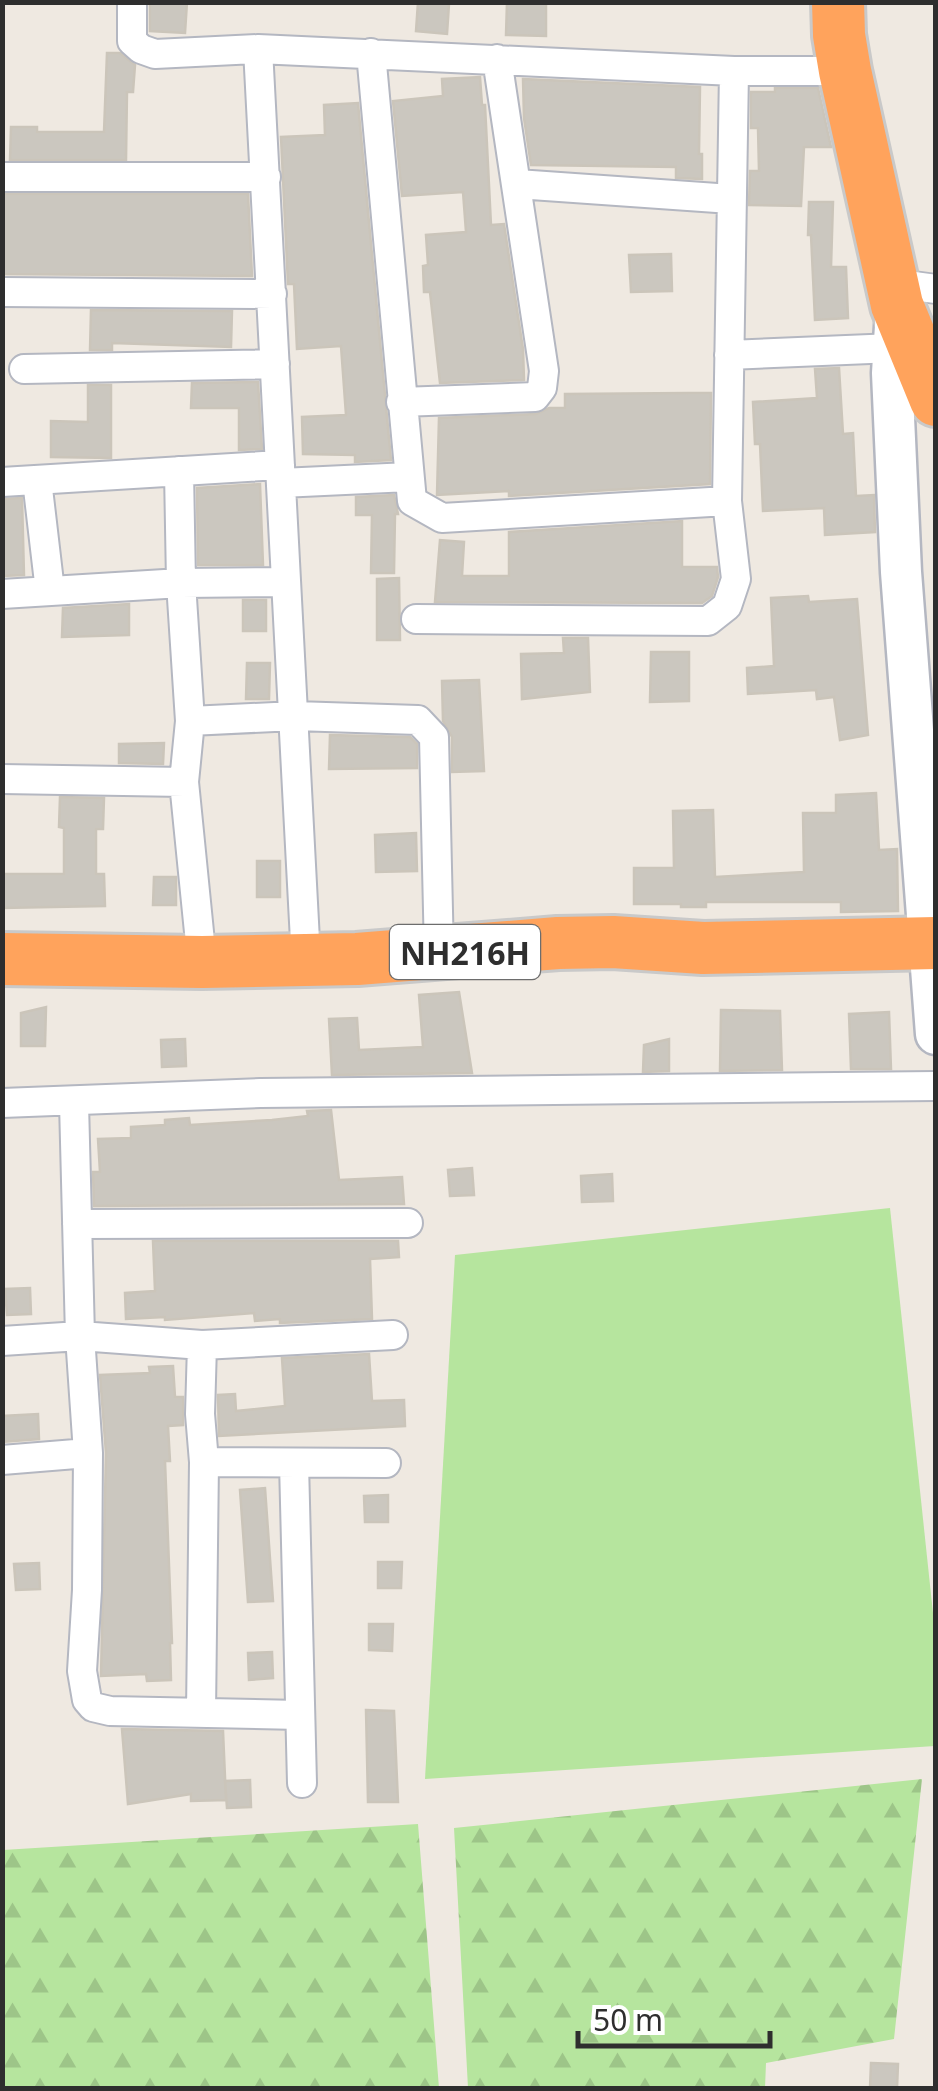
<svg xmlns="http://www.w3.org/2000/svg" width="938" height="2091" font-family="'Noto Sans',sans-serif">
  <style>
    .grass { fill: #b6e59e }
    .forest { fill: url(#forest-firs) }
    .building { fill: #cbc7bf; stroke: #cbc5ba; stroke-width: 2.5 }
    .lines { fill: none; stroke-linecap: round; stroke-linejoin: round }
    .street-casing { stroke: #b4b7c1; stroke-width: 32 }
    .secondary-casing { stroke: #b4b7c1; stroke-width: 45 }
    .highway-casing { stroke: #c9c9c9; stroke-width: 58 }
    .street { stroke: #fff; stroke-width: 28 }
    .secondary { stroke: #fff; stroke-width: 40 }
    .highway { stroke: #ffa35c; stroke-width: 52 }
    .labels { text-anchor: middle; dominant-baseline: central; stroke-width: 8; stroke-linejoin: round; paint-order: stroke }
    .shield { fill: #fff; stroke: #6d6d6d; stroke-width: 2.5 }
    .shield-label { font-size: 32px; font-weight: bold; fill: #2e2e2e }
  </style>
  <defs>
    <pattern id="forest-firs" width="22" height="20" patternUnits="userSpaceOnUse" patternTransform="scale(2.5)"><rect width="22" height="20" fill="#b6e59e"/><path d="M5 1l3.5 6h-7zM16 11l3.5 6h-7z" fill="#9dc588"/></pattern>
  </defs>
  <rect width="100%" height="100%" fill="#efe9e1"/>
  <path class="grass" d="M890,1208L935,1632V1746L425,1779L455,1255Z"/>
  <path class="forest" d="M922,1779L894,2039L766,2063L765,2088H468L454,1828Z
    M418,1824L439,2088H3V1850Z"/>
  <path class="building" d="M150,2H187L185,33L150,31Z
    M418,2L449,4L447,34L416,31Z
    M507,2H546V36L506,35Z
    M107,53H120L135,65L133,92H127L126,160H10L11,127H37V132H104Z
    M480,77L482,105H485L491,225L504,224L523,349L524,380L440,383L430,292H424L423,266L428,265L426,235L466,232L463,192L402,196L393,101L443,96L442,79Z
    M523,79L700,87L699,154H702V179L676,178V167L531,165L524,118Z
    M775,88H818L831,147H804L801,206L749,205L750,171H759L758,128H751V92H775Z
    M358,103L391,460L355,462V455L303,454L302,417L346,415L341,346L297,349L294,284H288L281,137L325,135L324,105Z
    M2,194H248L252,276L2,274Z
    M809,202H833L831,267H846L848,318L815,320L811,235H808Z
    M671,254L672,291L631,292L629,255Z
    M91,310L232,311L231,347L112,343V350H90Z
    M839,368L843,434L853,433L856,496L874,495L875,532L825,535L824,508L763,511L760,444H755L753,402L817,398L815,369Z
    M258,382L262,449L239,450V408H191L192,383Z
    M88,385H111V458L51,457V421L88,422Z
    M688,393H711L710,484L509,496V491L437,495L439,418L536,414L549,408H565V394Z
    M260,484L263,565H198L197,488Z
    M394,495L398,514H395L394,573H371L372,515H356V497Z
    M22,498L24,575L2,576V499Z
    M682,521V567H717L718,577L712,596L702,603L435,602L440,540L464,542L462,576H509V532Z
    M399,578L400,640H377V579Z
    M808,596L809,602L857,599L868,735L840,740L834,697L817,699L816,690L748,694L747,668L774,666L771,598Z
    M243,600H266V631H243Z
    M129,604V635L62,637L63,608Z
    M563,638H588L590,692L522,699L521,654L564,653Z
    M651,652H689V701L650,702Z
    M247,663H270L269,699H246Z
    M479,680L484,771L452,772V737L443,721L442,681Z
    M330,735L410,737L417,744V768L329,769Z
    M164,743L163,764L119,763V744Z
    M876,793L879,850L897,849L898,911L841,912V902H706V907H681V904H634V868H674L673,811L713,810L715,877L804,872L803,813H836V795Z
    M60,797L104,798L103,829H96V874H104L105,906L2,908V874H64V828L59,827Z
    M416,833L417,871L376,872L375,835Z
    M257,861H280V897H257Z
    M154,877H176V905H153Z
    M459,992L472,1073L332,1075L329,1019L357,1018L359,1050L423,1047L419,995Z
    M46,1007L45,1046H21V1013Z
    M721,1010L780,1011L782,1070L720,1071Z
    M889,1012L891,1069H851L849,1014Z
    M185,1039L186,1066L162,1067L161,1040Z
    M669,1039V1071L643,1072L644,1045Z
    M331,1110L339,1180L402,1177L404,1204L94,1206L93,1172H100L98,1139L131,1138V1127L165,1125V1120L189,1118L190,1125L272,1120L308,1116L307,1111Z
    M472,1168L474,1195L450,1196L448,1170Z
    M612,1174L613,1201L582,1202L581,1176Z
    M153,1241H398L399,1257L370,1259L372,1319L280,1323V1319L255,1321L254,1313L165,1320V1317L126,1319L125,1293L155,1291Z
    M30,1288L31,1314L7,1315L5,1289Z
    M369,1354L372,1401L404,1400L405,1426L219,1436L218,1395L235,1394L236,1411L285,1406L282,1358Z
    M173,1366L175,1397H183V1425L168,1426L170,1461H165L172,1643H170L171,1680L147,1681L146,1674L101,1676L106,1453L100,1375L150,1373L149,1367Z
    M38,1414L39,1439L2,1442V1416Z
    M265,1488L273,1601L248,1602L240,1490Z
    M388,1495V1522H365L364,1496Z
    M378,1562H402L401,1588H378Z
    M39,1563L40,1589L16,1590L14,1564Z
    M369,1624H393L392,1651L369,1650Z
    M272,1652L273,1678L249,1680L248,1653Z
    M366,1710L394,1711L398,1802H368Z
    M122,1729L223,1731L226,1800L191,1801V1794L128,1804Z
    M250,1780L251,1807L227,1808L225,1781Z
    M871,2063L898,2064L897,2088H870Z"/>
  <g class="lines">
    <g class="street-casing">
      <path id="street" d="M132,2V41L141,49L155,54L258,49
        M371,53L412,501L442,518L727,501
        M2,177H266
        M517,184L731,199
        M891,283L936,289
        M2,292L272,294
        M729,355L894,348
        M24,369L275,364
        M401,402L535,397L542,388L544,371L497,59
        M179,471L181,583L190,721L184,782L202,962
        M37,480L50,591
        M2,482L280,465
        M281,483L409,477
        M2,594L181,583L286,582
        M416,619L708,621L727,606L736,579L727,501L734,71
        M190,721L295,716L418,720L434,737L439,954
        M2,779L184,782
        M306,960L258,49L734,71H845
        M2,1103L260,1093L936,1086
        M74,1103L80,1336L88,1453L87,1590L82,1671L87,1700L93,1707L110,1711L300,1715
        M77,1224L408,1223
        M2,1341L80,1336L202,1345L393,1335
        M202,1345L200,1414L204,1462L386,1463
        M2,1460L88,1453
        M294,1463L302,1783
        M201,1713L204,1462"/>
    </g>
    <g class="secondary-casing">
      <path id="secondary" d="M896,310L892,373L901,572L936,1034"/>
    </g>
    <g class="highway-casing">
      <path id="highway" d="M838,2L839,35L845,71L897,305L936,400
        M2,959L202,962L357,959L558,943L613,942L703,948L936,943"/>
    </g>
    <use href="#street" class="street"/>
    <use href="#secondary" class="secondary"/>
    <use href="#highway" class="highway"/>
  </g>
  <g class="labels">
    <rect class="shield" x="390" y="925" width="150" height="54" rx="8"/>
    <g class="shield-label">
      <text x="465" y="952">NH216H</text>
    </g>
  </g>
  <rect width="938" height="2091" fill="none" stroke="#2e2e2e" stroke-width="10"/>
  <path d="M578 2031v15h192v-15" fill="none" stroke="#2e2e2e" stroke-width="5"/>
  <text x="593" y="2031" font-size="30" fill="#2e2e2e" stroke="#ffffff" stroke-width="8" paint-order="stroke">50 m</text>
</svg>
